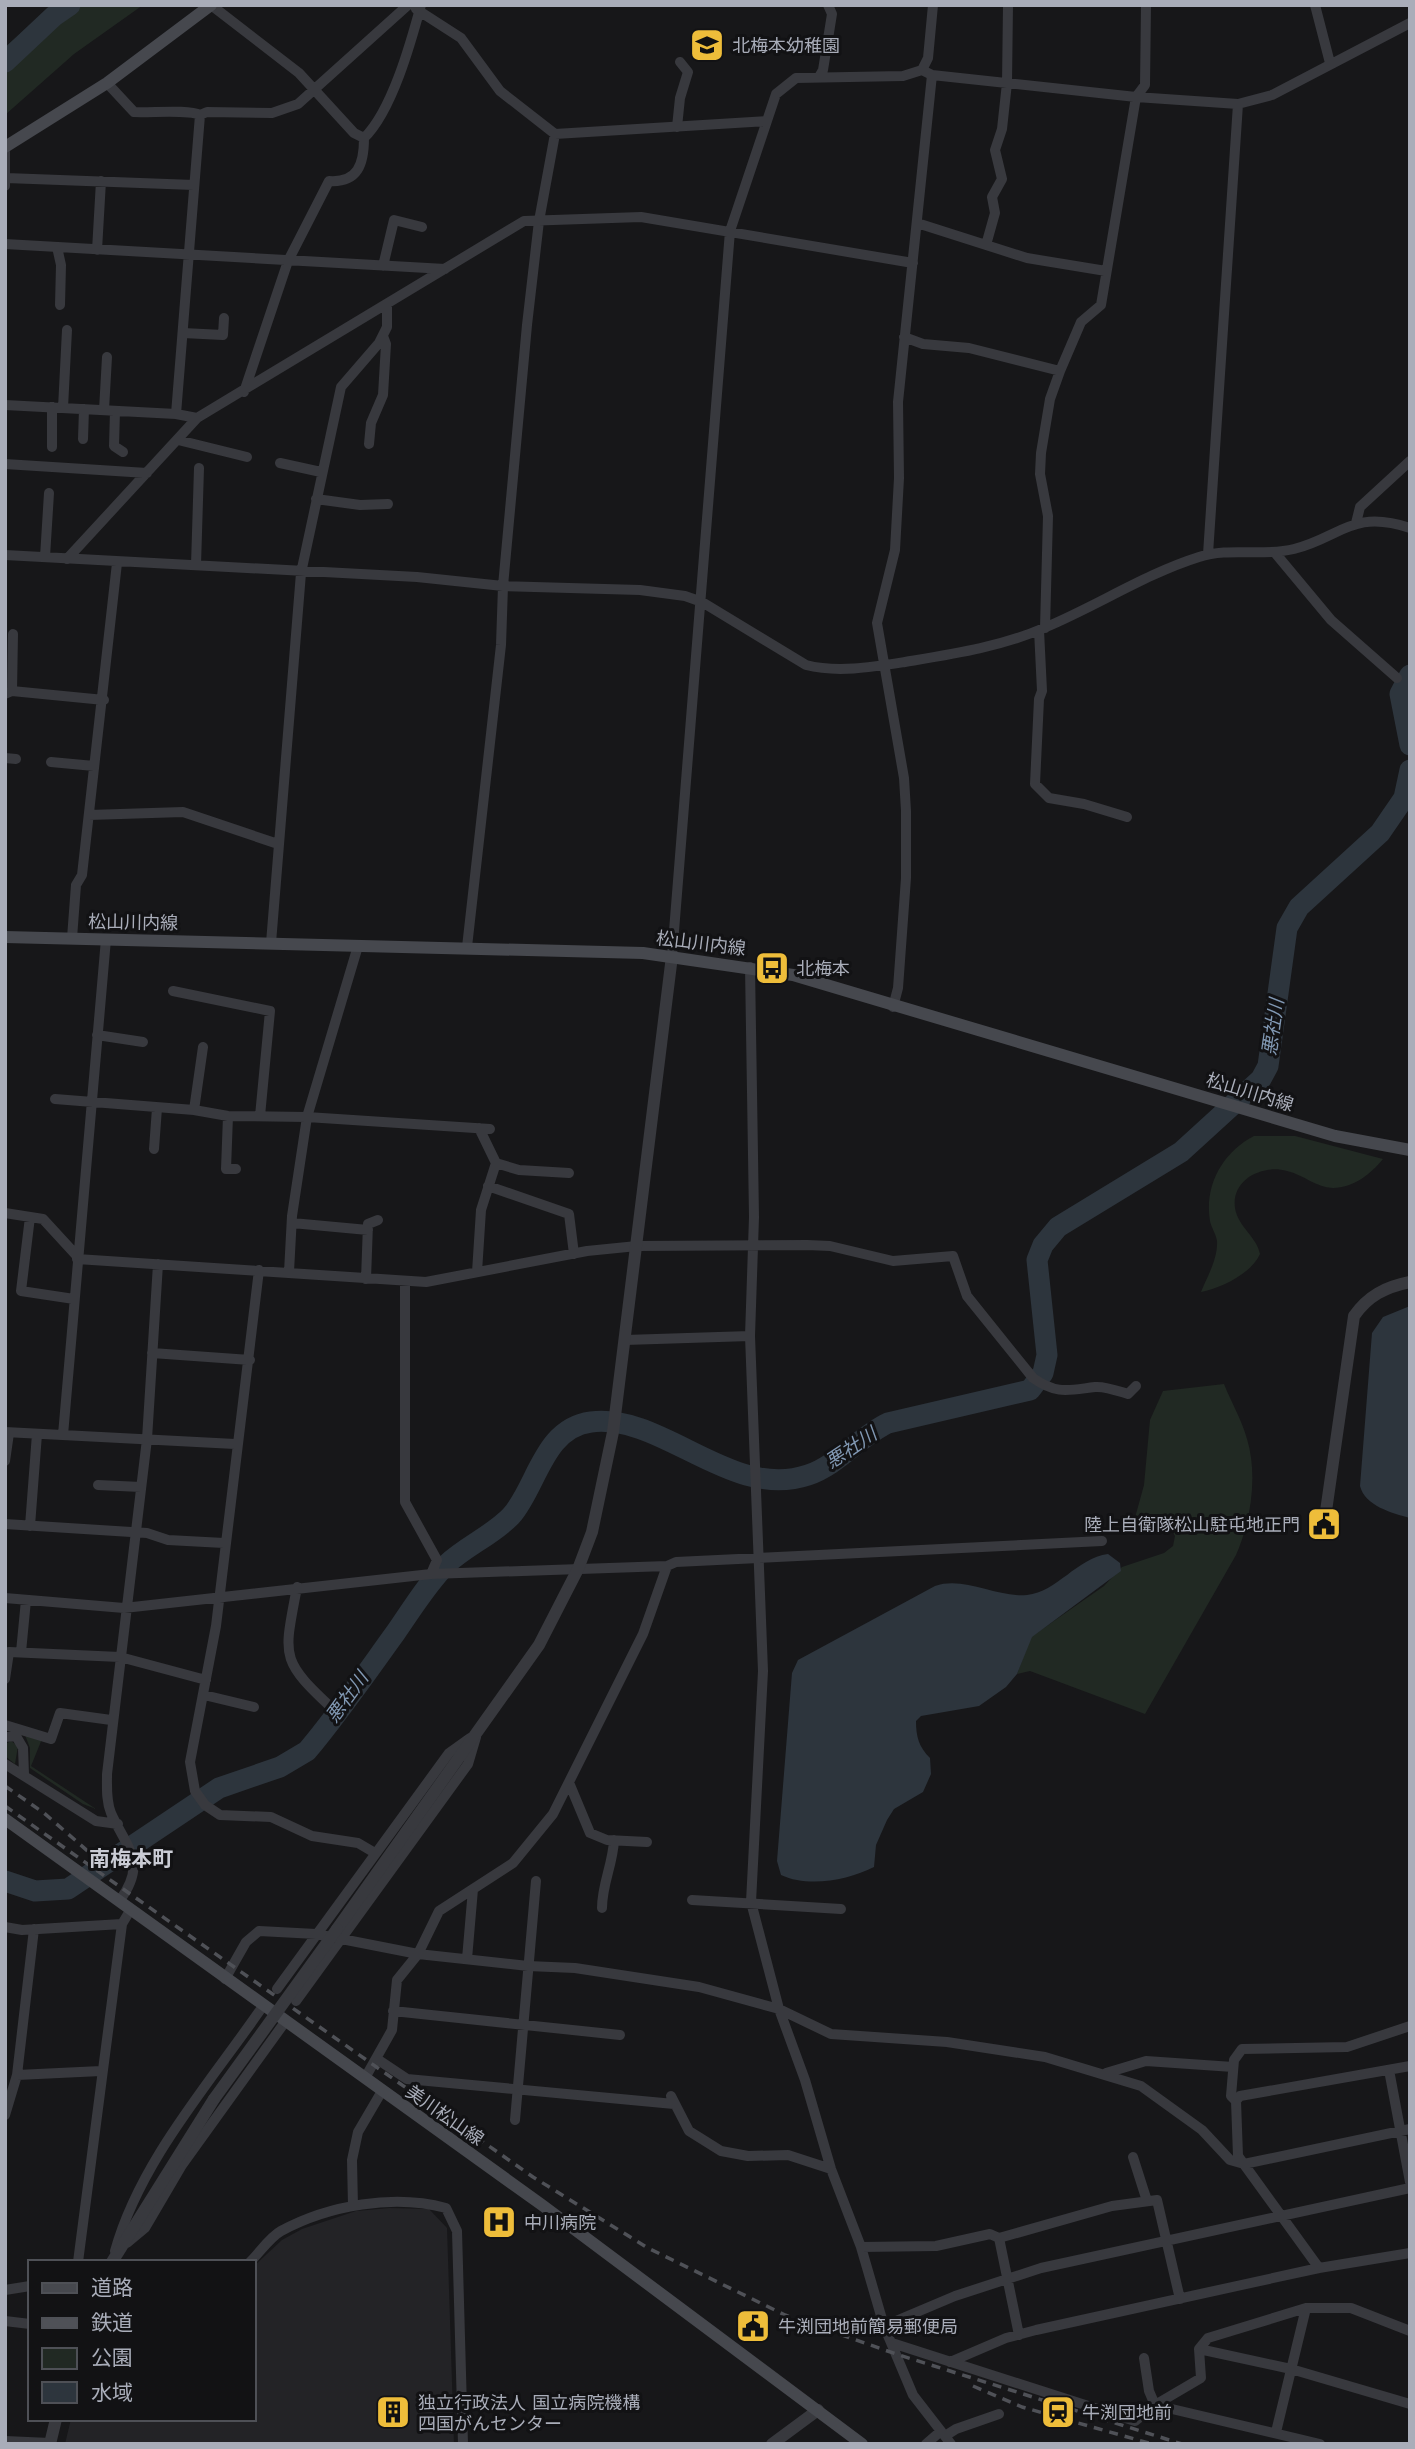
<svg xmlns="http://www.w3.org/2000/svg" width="1415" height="2449" font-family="'Work Sans','Noto Sans JP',sans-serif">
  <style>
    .built { fill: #232326 }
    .green { fill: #212923 }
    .water { fill: #2d353d }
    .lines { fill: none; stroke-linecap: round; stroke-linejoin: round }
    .river { stroke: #2d353d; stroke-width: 21 }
    .minor { stroke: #38393e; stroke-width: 10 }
    .tertiary { stroke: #38393e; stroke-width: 12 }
    .secondary { stroke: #46484e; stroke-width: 12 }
    .rail { stroke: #4f5157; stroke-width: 3.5; stroke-dasharray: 9 7; stroke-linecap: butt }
    .tertiary-bridge { stroke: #38393e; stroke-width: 12 }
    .labels { text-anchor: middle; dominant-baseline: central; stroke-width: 6; stroke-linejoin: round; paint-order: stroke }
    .poi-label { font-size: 18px; fill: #a9adb9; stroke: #121214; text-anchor: start }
    .street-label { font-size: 18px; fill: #a9adb9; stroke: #121214 }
    .water-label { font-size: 19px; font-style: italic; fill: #8198b3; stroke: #121214 }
    .quarter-label { font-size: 21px; font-weight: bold; fill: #caccd5; stroke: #121214 }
  </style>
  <rect width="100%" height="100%" fill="#171719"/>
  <path class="built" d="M390,2208L429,2209L447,2228L454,2444H65L71,2419H254V2266L282,2240L302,2229L356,2211Z"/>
  <path class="green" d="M61,5H143L74,54L5,115V47L37,19Z
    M1254,1136H1295L1383,1159C1371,1174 1353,1188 1333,1188C1315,1187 1304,1175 1287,1171C1263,1164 1231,1179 1235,1208C1238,1227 1257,1237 1260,1254C1251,1274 1221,1288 1201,1292C1207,1277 1218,1259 1217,1241C1216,1234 1211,1227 1210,1221C1204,1185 1223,1152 1254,1136Z
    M1224,1384C1231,1402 1242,1420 1247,1439C1258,1475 1251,1521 1236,1555L1145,1714L1030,1671L1017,1674L1031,1637L1104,1586L1122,1567L1164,1553L1173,1546L1175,1536L1167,1522L1152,1518L1138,1529L1133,1525L1144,1485L1150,1420L1163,1391Z
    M25,1735L42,1739L31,1766L96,1809L83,1804L30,1768V1748Z
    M11,1741L18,1746L15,1764L5,1756V1744Z"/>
  <path class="water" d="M1410,1306V1518C1392,1513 1365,1506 1360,1486L1372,1333L1383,1317Z
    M1108,1554L1120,1563L1121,1571L1032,1637L1017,1674L1006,1687L979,1706L921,1716L916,1721C916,1737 919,1747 930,1758L931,1774L923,1792L894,1809L887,1820L876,1845L874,1867C848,1880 809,1888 781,1875L777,1861L792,1673L798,1660L935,1586C965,1576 996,1598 1027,1595C1057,1592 1077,1558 1108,1554Z"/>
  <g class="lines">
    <path class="river" d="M5,62L54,16L70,5
      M1410,675L1400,694L1410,745
      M5,1881L35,1891L68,1889L219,1788L280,1767L307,1751C339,1713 367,1672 396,1632C412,1609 427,1584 447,1564C466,1546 493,1535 511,1516C537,1487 543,1428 591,1422C663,1413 731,1501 808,1475C838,1465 860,1436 888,1423L1030,1390L1043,1373L1047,1355L1037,1260L1043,1245L1058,1227L1181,1152L1261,1079L1268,1066L1287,928L1299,907L1380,833L1404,798L1410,770"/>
    <path class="minor" d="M211,5L299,73L354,133L364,138
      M1315,5L1330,63
      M416,9L461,38L500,91L555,134L767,121
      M922,70L928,58L933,5
      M819,77L823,70L832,14L828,5
      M107,83L134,112C151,113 188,109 200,115
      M677,127L680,98L688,72L680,62
      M5,152V186
      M6,178L194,185
      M917,223L1027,258L1106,271
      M5,244L445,269
      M986,245L995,213L992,197L1002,179L995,150L1002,129L1007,83L1008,5
      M57,247L61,265L60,305
      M97,250L101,181
      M383,266L394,220L422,227
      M183,333L223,335L224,318
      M904,337L923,344L969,348L1060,371
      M244,392L288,261L329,181C358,183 364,164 364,138C392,111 411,42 421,5
      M5,405L176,414L197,418
      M63,408L67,330
      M104,410L107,357
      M115,411L114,446L123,452
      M176,414L200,115L207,112L272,113L298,104L408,5
      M83,439L84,409
      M178,440L247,457
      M369,444L371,423L383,395L386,344L383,336
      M52,447V407
      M280,463L321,472
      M5,464L147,473
      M316,499L360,505L388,504
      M1356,523L1360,507L1410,461
      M1208,554L1238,104
      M1276,554L1331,620L1397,678
      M5,555L417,577L503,586L640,590L685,596L702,602L806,665C837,673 873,667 905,662C953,654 1000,647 1044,628C1097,606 1145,574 1199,557C1230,547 1262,557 1294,549C1341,537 1352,509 1410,528
      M45,557L49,493
      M67,559L197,418L524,221L641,217L913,263
      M196,565L199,468
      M1045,628L1048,516L1040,474L1041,453L1050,399L1060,371L1081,322L1101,305L1136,97L1145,85L1146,5
      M1039,630L1042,691L1039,699L1035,784L1049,798L1084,804L1127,817
      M12,691L13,634
      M5,694L12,691L104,700
      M5,758L16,759
      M51,762L94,766
      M89,815L183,812L278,844
      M72,938L76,885L82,875L117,563
      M271,943L301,573L341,387L379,343L387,327V305
      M467,947L501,645L503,586L527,325L539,221L555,134
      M672,956L730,231L776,94L796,78L903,76L922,70L932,75L1136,97L1238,104L1272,95L1410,23
      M750,967L754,1217L750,1336L763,1671L751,1902L779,2009L805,2080L831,2169L861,2247L884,2326L913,2395L951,2444
      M173,991L270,1011L260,1116
      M893,1007L898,988L906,878V811L904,778L877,623L895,550L899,478L898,402L932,75
      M97,1035L143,1042
      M55,1099L194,1110L228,1116L307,1117L490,1129
      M194,1110L203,1047
      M228,1116L226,1169H236
      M154,1149L157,1108
      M496,1163L519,1170L569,1173
      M488,1186L569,1214L574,1254
      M5,1213L43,1219L77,1256
      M30,1217L21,1291L74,1299
      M292,1223L368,1230
      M77,1259L426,1282L587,1251L637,1246L807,1245L830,1246L893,1261L953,1256L967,1296L1033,1378C1057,1395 1069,1390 1095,1387C1105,1386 1118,1391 1128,1394L1136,1386
      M259,1270L216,1626L190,1762L195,1791L205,1805L220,1815L271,1817L312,1836L358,1843L375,1853
      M289,1272L292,1216L307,1117L358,946
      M477,1272L481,1210L496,1163L479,1128
      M366,1279L368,1224L378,1220
      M405,1281V1502L437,1560L431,1574
      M625,1340L750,1336
      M152,1353L250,1360
      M5,1432L235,1444
      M63,1435L106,939
      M5,1461L9,1433
      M98,1485L141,1487
      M5,1524L147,1533L168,1540L224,1543
      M30,1526L37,1434
      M297,1587C284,1657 279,1659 333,1709
      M5,1598L124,1608L431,1574L667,1566L676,1562L1102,1541
      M21,1652L26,1600
      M5,1679L9,1652L120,1657L206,1680
      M204,1695L254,1707
      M5,1725L51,1739L60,1713L111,1720
      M5,1737L16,1736L23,1748L24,1774
      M5,1764L96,1821L118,1824
      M570,1785L590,1833L607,1840L647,1842
      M120,1900C148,1862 126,1847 111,1813C106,1801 107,1787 107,1774L147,1439L158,1264
      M692,1900L841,1909
      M602,1908C602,1884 613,1864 614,1840
      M5,1927L22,1930L122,1924
      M467,1959L473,1889
      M225,1979L246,1942L259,1931L316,1934L418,1954L528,1966L575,1968L699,1987L779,2009L831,2034L947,2042L1045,2057L1141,2086L1202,2130L1230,2160L1244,2164L1410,2129
      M277,1989L449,1753L470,1738
      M296,2001L468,1764L476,1737
      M393,2011L620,2035
      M377,2059L407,2079L674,2104
      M1389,2070L1410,2182
      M1106,2073L1146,2061L1233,2067
      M17,2075L101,2071
      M365,2078L392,2030L397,1980L418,1954L439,1911L513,1863L553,1814L643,1634L667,1566
      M671,2096L689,2131L721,2151L748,2156L788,2155L831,2169
      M1236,2101L1240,2096L1410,2066
      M5,2115L17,2075L34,1929
      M515,2120L536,1881
      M1133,2157L1147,2201
      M353,2206L352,2160L358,2132L382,2091
      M127,2243L145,2228L182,2165L285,2022
      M861,2247L936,2246L990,2234L999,2238
      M115,2251C140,2161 210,2083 263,2006
      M78,2262L122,1924L131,1909
      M250,2262C260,2252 270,2237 281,2231C329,2205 394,2194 446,2208L457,2231L463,2444
      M1319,2268L1238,2156L1236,2101L1231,2096L1234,2060L1242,2049L1347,2047L1410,2026
      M5,2290L30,2286
      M5,2321L30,2324
      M884,2326L955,2296L1041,2268L1410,2188
      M1019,2335L999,2238L1112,2206L1157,2200L1180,2299
      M892,2343L1135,2421L1155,2405L1201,2378L1199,2349L1208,2338L1306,2308H1351L1410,2331
      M1199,2349L1291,2369L1410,2404
      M1144,2358L1149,2391L1155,2405L1320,2444
      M950,2362L1006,2338L1036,2330L1319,2268L1410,2253
      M1276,2432L1306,2308
      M945,2436L956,2429L999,2414
      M5,2441L50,2443
      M926,2444L941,2431"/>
    <path class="tertiary" d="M1324,1525L1354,1316C1368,1296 1385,1287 1410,1282
      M337,1929L539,1645L578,1569L592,1532L613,1432L672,956
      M112,2262L214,2099
      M50,2444L56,2419
      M772,2444L818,2410"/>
    <path class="secondary" d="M5,147L107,83L211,5
      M5,937L643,953L793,975L1335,1136L1410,1150
      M5,1819L542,2205L862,2444"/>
    <path class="rail" d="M5,1786L44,1813L106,1867
      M5,1806L533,2177L648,2248L785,2315L896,2354L1182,2444
      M973,2386L1022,2407L1152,2444"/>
    <path class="tertiary-bridge" d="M214,2099L337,1929"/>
  </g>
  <defs>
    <g id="school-square" transform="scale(1.75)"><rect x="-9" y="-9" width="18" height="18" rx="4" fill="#eebd3a" stroke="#121214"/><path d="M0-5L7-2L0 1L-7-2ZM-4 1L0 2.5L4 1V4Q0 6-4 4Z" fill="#111"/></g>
    <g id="bus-square" transform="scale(1.75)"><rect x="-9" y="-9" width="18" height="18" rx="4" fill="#eebd3a" stroke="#121214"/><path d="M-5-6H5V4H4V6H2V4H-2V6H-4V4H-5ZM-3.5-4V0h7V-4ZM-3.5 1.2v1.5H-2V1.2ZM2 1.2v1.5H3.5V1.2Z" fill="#111"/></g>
    <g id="civic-square" transform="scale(1.75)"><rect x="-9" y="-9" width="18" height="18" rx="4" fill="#eebd3a" stroke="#121214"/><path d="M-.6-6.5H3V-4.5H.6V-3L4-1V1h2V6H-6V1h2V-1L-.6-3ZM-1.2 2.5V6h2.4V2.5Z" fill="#111"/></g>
    <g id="hospital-square" transform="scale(1.75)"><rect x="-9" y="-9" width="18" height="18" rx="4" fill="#eebd3a" stroke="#121214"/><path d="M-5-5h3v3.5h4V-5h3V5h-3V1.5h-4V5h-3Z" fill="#111"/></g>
    <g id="building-square" transform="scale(1.75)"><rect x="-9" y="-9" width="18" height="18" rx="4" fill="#eebd3a" stroke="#121214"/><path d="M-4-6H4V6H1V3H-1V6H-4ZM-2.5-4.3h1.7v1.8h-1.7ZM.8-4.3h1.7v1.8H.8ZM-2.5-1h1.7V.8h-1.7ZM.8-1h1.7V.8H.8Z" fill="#111"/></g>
    <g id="station-square" transform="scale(1.75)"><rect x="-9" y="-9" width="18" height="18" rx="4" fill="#eebd3a" stroke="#121214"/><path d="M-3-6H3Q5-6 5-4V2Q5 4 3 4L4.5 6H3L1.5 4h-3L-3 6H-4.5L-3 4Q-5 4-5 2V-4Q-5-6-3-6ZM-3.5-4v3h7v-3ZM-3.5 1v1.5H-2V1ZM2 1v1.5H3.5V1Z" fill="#111"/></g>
  </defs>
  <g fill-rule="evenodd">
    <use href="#school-square" x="707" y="45"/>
    <use href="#bus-square" x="772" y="968"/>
    <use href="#civic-square" x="1324" y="1524"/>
    <use href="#hospital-square" x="499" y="2222"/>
    <use href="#civic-square" x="753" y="2326"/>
    <use href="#building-square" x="393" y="2412"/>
    <use href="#station-square" x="1058" y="2412"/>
  </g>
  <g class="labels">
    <g class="poi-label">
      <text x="732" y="45">北梅本幼稚園</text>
      <text x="796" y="968">北梅本</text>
      <text x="1300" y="1524" text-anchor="end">陸上自衛隊松山駐屯地正門</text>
      <text x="524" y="2222">中川病院</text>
      <text x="778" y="2326">牛渕団地前簡易郵便局</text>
      <text x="418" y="2402">独立行政法人 国立病院機構<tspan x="418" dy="21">四国がんセンター</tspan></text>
      <text x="1082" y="2412">牛渕団地前</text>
    </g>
    <g class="street-label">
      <text transform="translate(133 922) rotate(1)">松山川内線</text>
      <text transform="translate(701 943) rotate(7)">松山川内線</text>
      <text transform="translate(1250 1092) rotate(17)">松山川内線</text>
      <text transform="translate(445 2115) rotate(35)">美川松山線</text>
    </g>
    <g class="water-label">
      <text transform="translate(1273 1027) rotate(-82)">悪社川</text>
      <text transform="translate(851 1448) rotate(-34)">悪社川</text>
      <text transform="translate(347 1697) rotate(-54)">悪社川</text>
    </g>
    <g class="quarter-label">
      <text x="131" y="1858">南梅本町</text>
    </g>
  </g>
  <rect width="1415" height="2449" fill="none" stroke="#a9adb9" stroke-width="14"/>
  <rect x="28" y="2260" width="228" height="161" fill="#121214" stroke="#4e5056" stroke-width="2"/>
  <rect x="42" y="2283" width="35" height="10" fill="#46484e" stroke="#4e5056" stroke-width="2"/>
  <text x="91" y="2295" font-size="21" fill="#a9adb9">道路</text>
  <rect x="42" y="2318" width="35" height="10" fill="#4f5157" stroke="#4e5056" stroke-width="2"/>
  <text x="91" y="2330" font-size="21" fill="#a9adb9">鉄道</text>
  <rect x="42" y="2348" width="35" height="21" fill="#212923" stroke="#4e5056" stroke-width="2"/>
  <text x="91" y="2365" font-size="21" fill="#a9adb9">公園</text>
  <rect x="42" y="2382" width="35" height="21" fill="#2d353d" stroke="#4e5056" stroke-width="2"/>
  <text x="91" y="2400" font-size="21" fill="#a9adb9">水域</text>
</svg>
